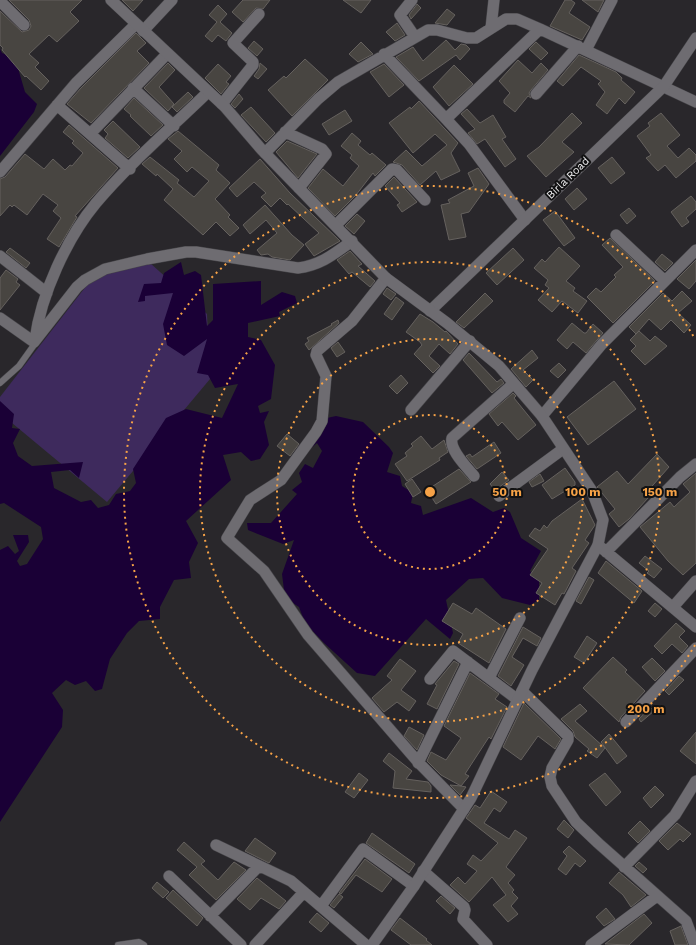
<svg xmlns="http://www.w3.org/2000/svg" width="696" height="945" font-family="'Work Sans',sans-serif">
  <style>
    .green { fill: #3e2a5d }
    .water { fill: #1a0036 }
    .building { fill: #484541; stroke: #65615e }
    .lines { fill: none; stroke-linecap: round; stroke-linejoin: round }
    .service-casing { stroke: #464549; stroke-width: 7 }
    .minor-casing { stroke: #464549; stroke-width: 12 }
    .tertiary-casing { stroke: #464549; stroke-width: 12 }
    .secondary-casing { stroke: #464549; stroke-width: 12 }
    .service { stroke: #6e6c71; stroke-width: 6 }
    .minor { stroke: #6e6c71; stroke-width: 11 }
    .tertiary { stroke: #6e6c71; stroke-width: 11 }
    .secondary { stroke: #6e6c71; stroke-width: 11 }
    .ring { fill: none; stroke: #f6a247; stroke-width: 2; stroke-dasharray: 2 4 }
    .labels { text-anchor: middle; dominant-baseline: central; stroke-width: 4; stroke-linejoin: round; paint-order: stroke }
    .street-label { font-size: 11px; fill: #ededef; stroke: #111112 }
    .centre { fill: #f6a247; stroke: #111112; stroke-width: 2 }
    .ring-label { font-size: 12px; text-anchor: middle; font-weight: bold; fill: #f6a247; stroke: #111112; stroke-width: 4; stroke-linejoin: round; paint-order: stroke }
  </style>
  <rect width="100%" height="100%" fill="#29272b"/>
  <path class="green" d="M150,263L207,314L210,379L107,502L0,413V397L94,276Z"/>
  <path class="water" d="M0,49L2,53L15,58L25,92L37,104L34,112L0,156Z
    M181,262L184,275L195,271L201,275L207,326L213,320V284L261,281V305L282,292L295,296L297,303L279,312L280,316L248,323V337L261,340L275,365L271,399L258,406L260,413L269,411L264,422L269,445L260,459L251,461L241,452L223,455L231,480L186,521L198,543L189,562L191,578L174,580L160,607V619L139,621L127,633L110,659L102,689L95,691L86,681L75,685L66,680L52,693L63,710L62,727L0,822V550L8,546L15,554L19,551L13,535H28L29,542L17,561L20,566L27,564L43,539L41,527L4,503L0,504V401L14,414L12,428L20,429L13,443L18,456L32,466L83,462L79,478L70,470L51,472L54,488L81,502L91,500L98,508L109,505L116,494L130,491L136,483L133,469L166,418L186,409L222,418L238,384L215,388L208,375L197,373L207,339L184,356L167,345L163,324L173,293L145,296V301L138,302L144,284L161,283L164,273Z
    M336,416L363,422L389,447L393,453L387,472L400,476L402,486L413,493L411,503L421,506L423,515L471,498L493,512L504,508L510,512L521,538L541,551L530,571L539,579V600L530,605L502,598L483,578L469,579L446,600L453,633L450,639L426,619L375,676L357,673L324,643L305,623L299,607L285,598L282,574L294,540L283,544L248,530L247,523H271L297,494L292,490L302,482L299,473L305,464L313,468L322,451L317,443L307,452L318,420Z"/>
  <path class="building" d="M9,0H82L70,12L79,21L57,42L49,35L29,54L39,63L35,67L49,81L41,90L26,76L25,77L2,50L3,48L0,45V11L22,32L29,30L31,26L29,20Z
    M122,0H143L133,11Z
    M243,0H270L263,9L256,8L243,22L232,12Z
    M343,0H371L361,13Z
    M565,0H571L575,3L569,13L590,27L582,40L550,26Z
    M582,0H604L598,12Z
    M417,4L421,8L411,19L409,15Z
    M218,5L227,14L220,22L232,33L226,41L218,35L212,42L205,36L217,22L209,15Z
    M447,9L455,15L447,25L435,23Z
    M397,23L405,35L395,41L386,32Z
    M136,33L146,43L137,51L149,63L91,123L67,104L81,88Z
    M446,40L455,50L461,44L466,45L470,49L460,60L456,55L419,81L396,57L413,47L423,61Z
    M254,41L263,49L257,56L248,48Z
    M361,42L373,54L358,62L349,54Z
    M536,42L548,53L541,60L529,49Z
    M579,55L616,72L622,78L621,80L635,92L625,104L619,98L607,114L596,105L605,92L598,84L601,81L581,67L563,86L557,81Z
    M305,59L328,80L292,116L268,90L284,76L286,78Z
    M518,60L532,73L541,63L548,70L531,90L529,93L531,98L528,96L515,112L504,103V100L510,93L499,81Z
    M168,63L175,70L159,87L174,104L168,111L144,88Z
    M260,63L267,69L258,79L254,76L259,69Z
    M218,64L231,76L226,82L229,84L221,94L205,78Z
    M384,64L404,85L389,97L370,72Z
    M454,65L473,84L449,106L433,87Z
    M188,92L193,97L177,112L172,107Z
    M239,94L243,99L235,108L231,104Z
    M134,98L163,125L151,136L130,116L131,115L124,109Z
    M419,101L458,143L451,153L460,171L441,180L436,171L420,185L402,165L393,162L406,150L422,166L447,145L435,134L413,153L389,123L410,107L411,109Z
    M251,107L275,133L266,142L241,115Z
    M467,109L480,123L493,115L506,137L502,139L516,159L505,167L485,139L477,144L468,133L475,129L461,114Z
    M345,110L352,121L329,135L322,124Z
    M572,113L582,123L562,142L574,152L546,177L527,156L539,147Z
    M661,113L680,135L667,146L678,158L689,148L696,155V161L676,178L665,165L658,171L646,158L651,155L637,136L650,126L648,123Z
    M113,121L140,147L128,158L105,138L108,134L104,130Z
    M69,125L118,168L75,216L77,217L59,247L47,239L61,218L53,211L58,205L43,194L27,215L14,205L12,207L10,205L0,216V179L5,177L25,154L44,169L53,159L65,170L70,165L72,166L83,153L72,143L74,141L63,132Z
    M178,131L219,165L216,170L230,183L215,199L230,215L228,217L239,228L230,236L216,222L203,235L164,200L173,189L157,174L156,176L142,164L150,157L179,180L177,183L194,197L209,181L192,167L187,172L174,159L182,151L168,139Z
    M352,133L361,141L358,145L370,155L372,153L386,165L375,176L373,173L356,195L335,216L308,188L323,169L343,186L359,166L350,158L352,155L341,146Z
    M287,141L317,154L298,178L276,152Z
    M612,157L625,173L611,184L598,168Z
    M260,159L290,193L340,241L314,256L305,244L319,233L288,204L287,205L280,198L271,207L261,197L266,193L254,182L237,197L229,188Z
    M478,168L489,184L469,212L461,214L466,237L449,240L441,205L450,203L448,200L474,186L468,173Z
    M394,177L417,202L402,212L397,205L400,203L385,186Z
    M577,188L587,199L574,210L565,199Z
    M691,196L696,202V209L686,218L689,222L682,227L671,212Z
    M265,205L292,235L304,245L290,260L272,257L268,254L261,255L257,250L277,233L266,220L250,234L243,225Z
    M629,208L636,216L627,224L620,215Z
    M555,211L575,238L564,246L543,220Z
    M357,214L365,221L354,234L345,226Z
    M610,238L655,281L613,323L587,297L596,288L601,292L616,277L614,275L623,267L602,245Z
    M559,247L580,266L566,281L575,288L573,291L587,301L578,313L562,301L552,312L538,300L549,288L545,285L548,280L534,268L542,259L545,262Z
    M10,248L30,263L26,268L6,252Z
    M513,248L524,260L497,285L486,273Z
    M350,251L362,264L358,266L375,281L370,287L352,272L349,274L337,260Z
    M662,254L673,263L665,271L655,262Z
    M696,260V281L689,289L677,279Z
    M6,270L18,279L16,282L20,285L0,310V278Z
    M387,288L396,294L391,300L383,294Z
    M682,291L692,301L678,313L691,325L684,333L671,320L661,330L649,319L636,334L629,327L663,293L672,301Z
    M485,293L493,301L464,328L456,322Z
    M396,297L404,303L392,320L384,314Z
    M420,314L433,322L445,332L446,331L458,344L450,354L439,344L429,356L440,366L433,373L414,354L422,345L420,342L406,332Z
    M338,320L339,323L309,350L305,344L309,341L307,338L332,325L331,324Z
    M572,323L584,333H586L593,324L603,333L586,353L573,342L567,349L557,340Z
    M639,331L650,341L655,336L667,346L645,365L631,351L636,346L630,340Z
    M338,342L345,352L337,357L331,348Z
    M532,350L538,358L523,370L533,380L526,387L511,369Z
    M469,353L497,382L501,379L504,383L492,393L463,360Z
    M559,363L566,370L558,378L550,371Z
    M401,375L408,383L397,394L389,386Z
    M614,381L636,409L588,445L567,417Z
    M513,393L516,396L514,398L536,425L518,440L502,422L498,426L489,414Z
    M287,434L299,444L290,456L277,446Z
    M421,436L432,449L444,440L448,452L439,458L440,460L407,481L395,464L407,456L405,453L413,446L411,444Z
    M494,442L501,453L477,469L466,456L470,454L472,457Z
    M657,454L669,467L645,494L648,498L629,519L619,527L609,514L615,509L597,487L617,471L628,484Z
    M565,468L575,482V485L552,499L542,485Z
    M459,469L471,482L436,504L427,490Z
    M502,472L509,480L495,490L490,484Z
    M696,473V563L683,575L668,561L640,527L670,502L674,507L690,492L683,484Z
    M540,474L544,481L532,487L529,482Z
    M412,479L421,492L413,497L405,484Z
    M582,499L595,525L585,540L589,543L572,568L576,571L564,594L562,593L555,605L536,593L542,583L530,575L548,549L529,536L535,528L540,531L544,525L547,528L552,521Z
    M645,556L662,569L654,578L647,573L649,571L639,563Z
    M606,561L642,591L634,603L598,573Z
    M589,577L594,580L581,604L576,601Z
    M453,603L472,614L476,608L506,629L489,663L458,643L463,634L442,621Z
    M655,603L662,609L655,617L648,611Z
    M676,623L685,631L679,637L688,646L682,653L672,644L662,654L654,646Z
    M523,627L541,638L537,646L523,638L512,657L524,665L511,686L498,676Z
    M587,636L597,643L584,663L574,657Z
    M613,657L627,670L625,672L645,691L621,717L619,722L583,688Z
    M652,658L665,671L655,681L642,667Z
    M400,659L416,671L401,690L416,701L409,711L397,702L384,712L372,698L392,680L387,676Z
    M454,661L459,664L437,709L427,704L437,685L435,684Z
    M470,673L499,694L495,699L507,707L491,739L489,737L465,774L469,776L461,786L466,787L460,795L450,785L461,786L441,775L427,761L431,752L446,760L461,738L444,726Z
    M679,676L684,680L669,695L665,691Z
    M524,703L561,739L555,749L538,736L521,760L503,747Z
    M580,704L587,711L575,721L605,748L597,758L587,751L589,749L575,737L573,731L561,719Z
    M650,707L654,711L641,722L639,719Z
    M409,727L424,735L417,750L404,736Z
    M696,732V764L680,751Z
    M609,734L627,756L617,764L601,742Z
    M389,753L412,771L406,779L428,782L431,786V792L393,788L395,771L383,761Z
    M359,773L368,780L354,798L345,792Z
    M605,773L621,792L606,806L589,785Z
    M655,786L664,795L651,808L643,798Z
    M491,791L507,802L500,812L494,808L484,823L509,839L515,830L527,838L506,867L515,875L508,883L514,890L512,892L518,898L511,906L518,914L508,922L493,905L506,895L492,877L469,902L450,885L458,877L465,884L477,871L467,864L473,855L481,861L498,843L466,818L475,805L480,808Z
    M564,820L574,830L568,838L557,829Z
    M640,821L650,831L638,843L628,833Z
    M677,823L691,834L683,842L680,839L668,850L659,841Z
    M372,833L415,864L409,873L366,843Z
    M255,838L276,853L269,863L245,851Z
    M184,842L205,861L201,864L218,880L234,862L246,870L216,900L189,875L197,867L177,850Z
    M569,846L586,861L580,867L575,863L566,875L558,869L567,856L563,852Z
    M365,859L392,879L382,892L356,875L341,894L339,893Z
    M639,862L647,869L643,873L635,866Z
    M619,872L646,895L631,907L623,895L609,883Z
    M257,878L286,901L279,909L261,898L250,910L237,899Z
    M157,882L169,892L163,898L152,888Z
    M173,890L203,918L197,926L166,898Z
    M339,894L343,897L334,908L330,905Z
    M441,896L455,908L450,914L436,901Z
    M606,908L615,919L604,926L596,917Z
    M317,913L329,923L321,932L309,922Z
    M644,914L652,923L629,945L605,944Z
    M400,918L427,939L426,940L432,945H411L391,930Z
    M681,926L688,945H675L670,931Z"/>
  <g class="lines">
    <g class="service-casing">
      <path id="service" d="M0,383L19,366L34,345
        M118,945L139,942L144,945"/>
    </g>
    <g class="minor-casing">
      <path id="minor" d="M412,0L400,15L415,37
        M0,1L24,25
        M491,28L494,0
        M143,31L172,0
        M586,50L612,0
        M384,54L446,119
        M133,88L174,126
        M536,94L578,46
        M222,104L253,65V62L233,43L259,14
        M57,105L130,169
        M285,132L322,149L326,154L299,188
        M90,134L167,54
        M265,153L318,99L338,82L428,30H437L467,38H476L506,19H517L540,29L696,102
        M0,172L76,83L136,24
        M525,220L469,144L446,119L540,29
        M336,225L392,169L397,170L425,200
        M616,235L665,281
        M0,256L47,293
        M386,278L352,321L317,351L316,355L326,376L322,421L316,432L281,480L250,500L227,538L264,571L308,635L419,763L464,809
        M0,318L34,342L77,287L85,280L105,269L147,259L186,252H196L298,268C321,265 334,254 352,241
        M35,340C41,294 67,238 96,203C130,163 171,128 208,92
        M411,410L470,341
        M542,416L602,344L696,250
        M474,476C467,467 449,450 452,438L513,384
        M499,496L563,449
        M598,545L696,627
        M606,552L680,477L696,464
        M673,607L696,581
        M489,678L520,618
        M430,679L453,651L518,700
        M522,691L568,736V740L552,768L550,777L552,786L576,822L598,843L686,921L695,945
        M626,722L696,648
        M418,763L468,662
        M216,845L291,881L366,945
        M624,867L675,815L696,781
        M423,871L464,907L465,910L463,919L487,945
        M169,876L241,945
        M321,906L363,849L414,886
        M210,916L259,866
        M255,945L304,892
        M591,945L657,896"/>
    </g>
    <g class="tertiary-casing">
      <path id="tertiary" d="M430,311L664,86L696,38"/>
    </g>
    <g class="secondary-casing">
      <path id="secondary" d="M111,0L225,107L262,150L386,278L447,323L499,366L542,416L592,491L603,520L598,545L532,670L471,798L414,886L372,945"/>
    </g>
    <use href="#service" class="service"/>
    <use href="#minor" class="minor"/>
    <use href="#tertiary" class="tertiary"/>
    <use href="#secondary" class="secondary"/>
  </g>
  <g class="ring">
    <circle cx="430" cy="492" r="77"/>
    <circle cx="430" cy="492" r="153"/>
    <circle cx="430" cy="492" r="230"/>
    <path d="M695 645A306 306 0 1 1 695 339"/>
  </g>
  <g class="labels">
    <g class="street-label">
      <text transform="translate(568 178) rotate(-44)">Birla Road</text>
    </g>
  </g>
  <circle cx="430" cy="492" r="6" class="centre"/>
  <g class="ring-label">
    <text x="507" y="496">50 m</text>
    <text x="583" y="496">100 m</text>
    <text x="660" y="496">150 m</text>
    <text x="646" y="713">200 m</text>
  </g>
</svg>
